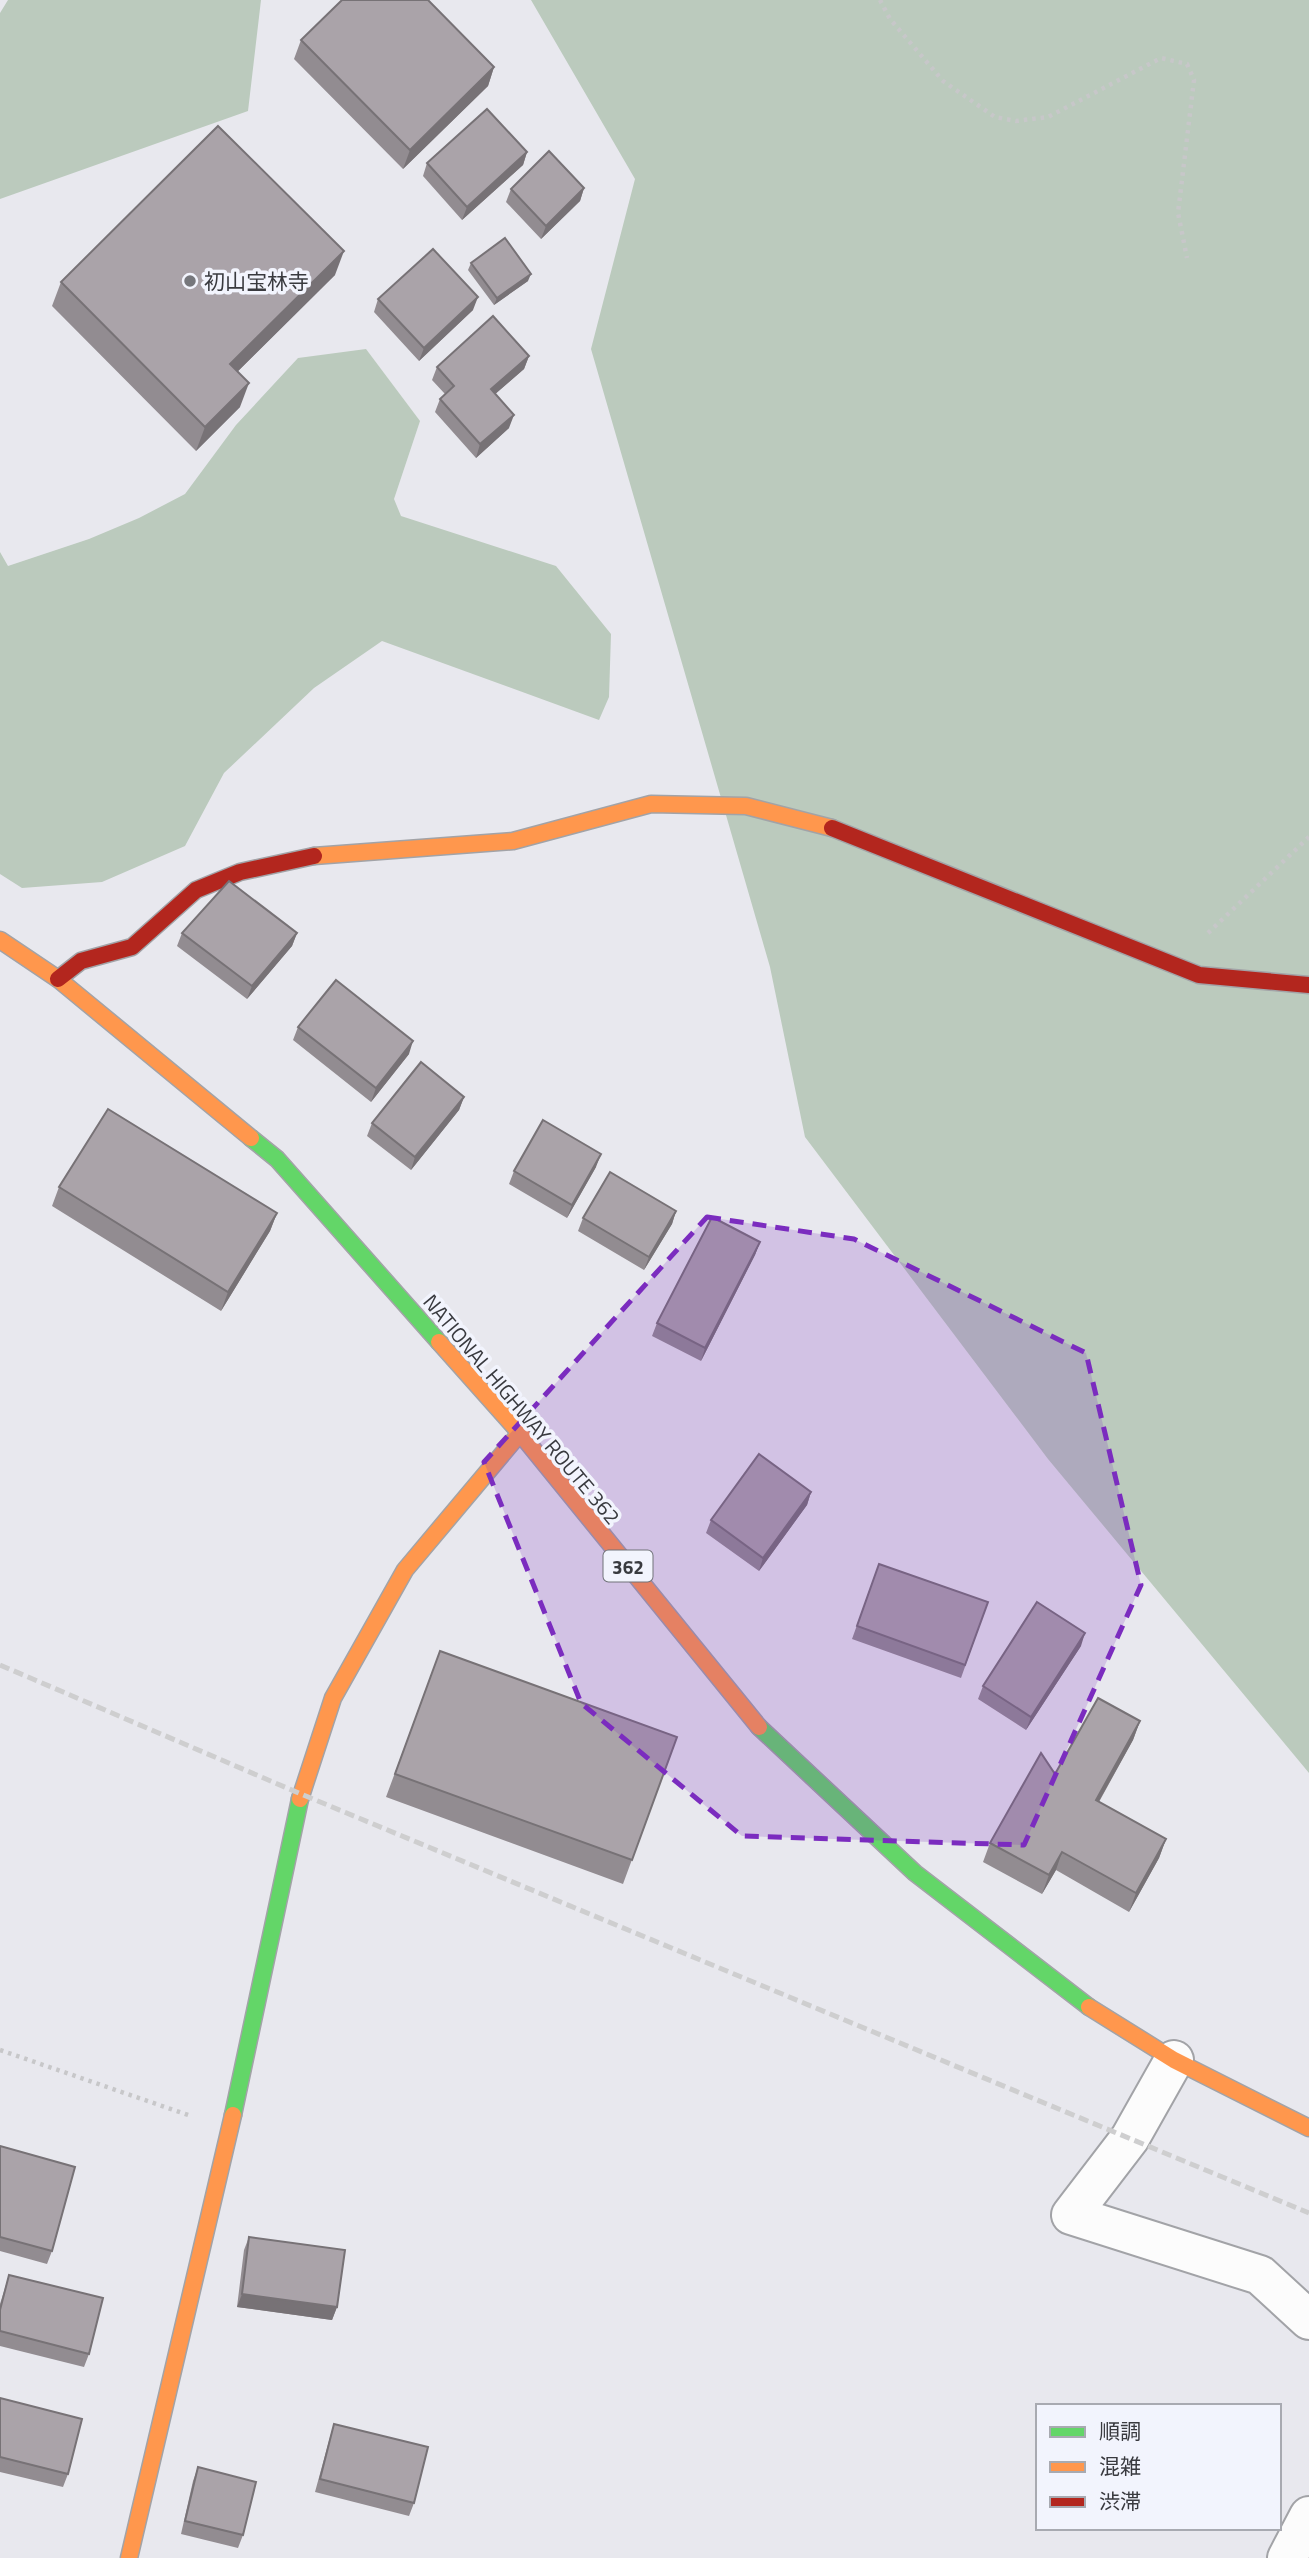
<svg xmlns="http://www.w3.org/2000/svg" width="1309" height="2558" font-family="'Titillium Web','Noto Sans JP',sans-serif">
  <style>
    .forest { fill: #bbcabd }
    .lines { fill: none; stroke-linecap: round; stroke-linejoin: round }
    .street-casing { stroke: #a2a3a7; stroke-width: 42 }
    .fast-casing { stroke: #a2a3a7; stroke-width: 19 }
    .slow-casing { stroke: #a2a3a7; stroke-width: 19 }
    .jam-casing { stroke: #a2a3a7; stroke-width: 19 }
    .path { stroke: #c7c7c9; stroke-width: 4.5; stroke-dasharray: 3.5 5; stroke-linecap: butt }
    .street { stroke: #fcfcfc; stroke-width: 38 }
    .fast { stroke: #63d668; stroke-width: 16 }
    .slow { stroke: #ff974d; stroke-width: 16 }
    .jam { stroke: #b3261e; stroke-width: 16 }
    .rail { stroke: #cececf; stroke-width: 5; stroke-dasharray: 10 5; stroke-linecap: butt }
    .wall { fill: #928c91 }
    .shaded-wall { fill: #777276 }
    .building { fill: #aaa3a9; stroke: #777276; stroke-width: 2 }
    .marked { fill: #7b2cbf; fill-opacity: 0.2; stroke: #7b2cbf; stroke-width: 5; stroke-dasharray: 14 9; stroke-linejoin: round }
    .poi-dot { fill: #76777c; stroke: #f2f4fd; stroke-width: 2.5 }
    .labels { text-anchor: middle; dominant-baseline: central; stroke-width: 7; stroke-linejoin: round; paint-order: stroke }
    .shield { fill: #f2f4fd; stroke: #707278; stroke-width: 2 }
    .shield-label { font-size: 19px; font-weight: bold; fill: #393a3f }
    .poi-label { font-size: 21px; fill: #393a3f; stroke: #f2f4fd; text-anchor: start }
    .street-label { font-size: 21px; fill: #393a3f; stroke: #f2f4fd }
  </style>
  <rect width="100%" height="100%" fill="#e8e8ee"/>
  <path class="forest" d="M8,0H261L248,111L0,199V13Z
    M531,0H1309V1773L1048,1459L805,1137L770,967L591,349L635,179Z
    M366,349L420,421L394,499L401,516L556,566L611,634L609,697L599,720L382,641L314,688L224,773L185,846L102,882L22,888L0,874V552L8,566L89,539L139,518L185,494L236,425L298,358Z"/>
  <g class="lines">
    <g class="street-casing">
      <path id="street" d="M1174,2060L1130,2138L1071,2215L1260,2275L1309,2320
        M1287,2558L1309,2516"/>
    </g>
    <g class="fast-casing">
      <path id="fast" d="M251,1138L277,1159L439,1342
        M759,1727L915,1873L1089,2007
        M233,2115L300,1799"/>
    </g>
    <g class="slow-casing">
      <path id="slow" d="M314,856L513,841L651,804L746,806L832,828
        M0,940L58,979L251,1138
        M439,1342L520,1433L759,1727
        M300,1799L333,1698L405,1570L520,1433
        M1089,2007L1174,2060L1309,2128
        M129,2558L233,2115"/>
    </g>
    <g class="jam-casing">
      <path id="jam" d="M832,828L1199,975L1309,985
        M58,979L81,961L132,947L196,890L240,872L314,856"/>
    </g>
    <path class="path" d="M880,0L890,19L943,81L995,117L1016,121L1048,117L1161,58L1187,64L1194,80L1178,213L1187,258
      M1208,933L1309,837
      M0,2050L191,2116"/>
    <use href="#street" class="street"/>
    <use href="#fast" class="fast"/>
    <use href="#slow" class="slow"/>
    <use href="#jam" class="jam"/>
    <path class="rail" d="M0,1665L301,1794L1309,2213"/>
  </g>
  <path class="wall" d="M301,40L494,67L488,86L403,169L294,59Z
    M527,152L523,165L462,220L423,176L427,163Z
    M584,188L580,201L541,239L506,202L511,189Z
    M471,263L528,281L494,305L468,270Z
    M335,275L237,372L240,407L196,451L52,306L61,282Z
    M378,299L473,310L419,361L374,312Z
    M529,356L524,369L495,394L509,428L476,458L435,412L440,399L445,394L432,380L437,367Z
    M182,933H297L292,946L247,999L177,946Z
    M298,1027L409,1054L371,1102L293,1040Z
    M464,1097L459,1110L411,1170L367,1136L372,1123Z
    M596,1167L567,1218L509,1184L514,1171Z
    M59,1187L277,1213L270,1231L221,1311L52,1206Z
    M676,1211L672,1224L644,1270L578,1231L583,1218Z
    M760,1242L755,1255L701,1361L652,1336L657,1323Z
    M811,1492L807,1505L759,1571L706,1533L711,1520Z
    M879,1564L988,1602L961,1678L852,1639Z
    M1081,1646L1026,1730L978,1699L983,1686Z
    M440,1651L677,1737L623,1884L386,1797Z
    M1140,1721L1133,1740L1099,1802L1166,1839L1159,1858L1129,1912L1056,1870L1042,1894L983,1862L990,1843L1055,1774Z
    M0,2146L52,2251L47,2264L0,2251Z
    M249,2237L337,2307L332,2320L237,2307L244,2250Z
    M9,2275L89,2354L84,2367L0,2346V2304Z
    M0,2398L68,2474L63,2487L0,2472Z
    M334,2424L414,2503L409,2516L315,2492L330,2437Z
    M198,2467L243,2535L238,2548L181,2534L193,2481Z"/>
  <path class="shaded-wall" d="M494,67L488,86L403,169L410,150Z
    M527,152L523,165L462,220L467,207Z
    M584,188L580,201L541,239L546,226Z
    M344,251L335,275L221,388L230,364Z
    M531,274L528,281L494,305L497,298Z
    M478,297L473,310L419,361L424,348Z
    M529,356L524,369L486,402L491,389Z
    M249,383L240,407L196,451L205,427Z
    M514,415L509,428L476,458L480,444Z
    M297,933L292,946L247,999L252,986Z
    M413,1041L409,1054L371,1102L376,1088Z
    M464,1097L459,1110L411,1170L415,1157Z
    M601,1154L596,1167L567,1218L572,1205Z
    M676,1211L672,1224L644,1270L649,1257Z
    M277,1213L270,1231L221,1311L228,1292Z
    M760,1242L755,1255L701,1361L705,1348Z
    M811,1492L807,1505L759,1571L763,1558Z
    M1085,1633L1081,1646L1026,1730L1031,1717Z
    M1140,1721L1133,1740L1089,1819L1096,1800Z
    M1166,1839L1159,1858L1129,1912L1136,1893Z
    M1062,1852L1056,1870L1042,1894L1049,1875Z
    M242,2294L337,2307L332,2320L237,2307Z"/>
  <path class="building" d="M342,0H428L494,67L410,150L301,40Z
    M487,109L527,152L467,207L427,163Z
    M218,126L344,251L230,364L249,383L205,427L61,282Z
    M549,151L584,188L546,226L511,189Z
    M505,238L531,274L497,298L471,263Z
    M433,249L478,297L424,348L378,299Z
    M493,316L529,356L491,389L514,415L480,444L440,399L454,386L437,367Z
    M229,881L297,933L252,986L182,933Z
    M336,980L413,1041L376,1088L298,1027Z
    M421,1062L464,1097L415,1157L372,1123Z
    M108,1109L277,1213L228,1292L59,1187Z
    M543,1120L601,1154L572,1205L514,1171Z
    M610,1172L676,1211L649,1257L583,1218Z
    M712,1217L760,1242L705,1348L657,1323Z
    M759,1454L811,1492L763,1558L711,1520Z
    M879,1564L988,1602L965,1665L857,1626Z
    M1037,1602L1085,1633L1031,1717L983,1686Z
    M440,1651L677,1737L632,1860L395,1774Z
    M1098,1698L1140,1721L1096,1800L1166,1839L1136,1893L1062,1852L1049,1875L990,1843L1041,1753L1055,1774Z
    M0,2146L75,2167L52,2251L0,2237Z
    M249,2237L345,2250L337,2307L242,2294Z
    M9,2275L103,2298L89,2354L0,2331V2310Z
    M0,2398L82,2419L68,2474L0,2457Z
    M334,2424L428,2447L414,2503L320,2479Z
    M198,2467L256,2482L243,2535L185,2521Z"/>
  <path class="marked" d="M707,1217L854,1239L1086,1353L1141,1585L1024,1845L742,1836L581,1703L484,1462Z"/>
  <circle class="poi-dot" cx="190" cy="281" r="7"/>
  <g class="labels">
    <rect class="shield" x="603.5" y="1550.5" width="49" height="31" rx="5"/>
    <g class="shield-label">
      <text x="628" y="1566">362</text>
    </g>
    <g class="poi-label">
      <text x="204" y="281">初山宝林寺</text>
    </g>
    <g class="street-label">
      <text transform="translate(522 1409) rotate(50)">NATIONAL HIGHWAY ROUTE 362</text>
    </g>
  </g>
  <rect x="1036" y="2404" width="245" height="126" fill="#f2f4fd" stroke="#a8aab1" stroke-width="2"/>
  <rect x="1050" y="2427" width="35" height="10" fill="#63d668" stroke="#a8aab1" stroke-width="2"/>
  <text x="1099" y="2439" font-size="21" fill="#393a3f">順調</text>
  <rect x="1050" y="2462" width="35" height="10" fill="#ff974d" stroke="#a8aab1" stroke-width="2"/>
  <text x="1099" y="2474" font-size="21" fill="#393a3f">混雑</text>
  <rect x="1050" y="2497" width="35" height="10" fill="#b3261e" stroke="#a8aab1" stroke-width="2"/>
  <text x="1099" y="2509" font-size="21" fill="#393a3f">渋滞</text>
</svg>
